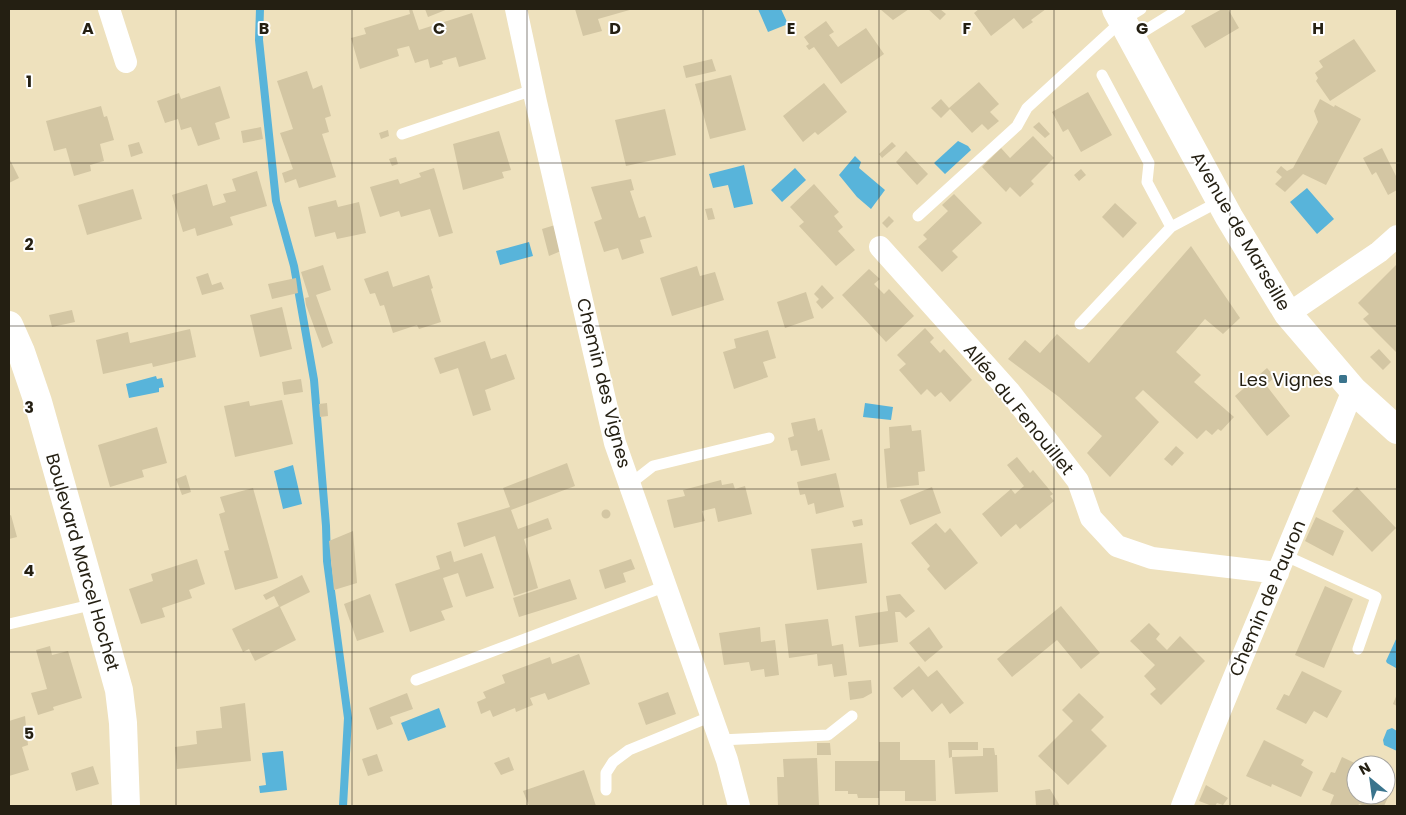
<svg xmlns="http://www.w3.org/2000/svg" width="1406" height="815" font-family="Poppins,sans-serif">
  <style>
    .water { fill: #58b4da }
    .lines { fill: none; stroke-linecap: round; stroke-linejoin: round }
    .stream { stroke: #58b4da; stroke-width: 8 }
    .building { fill: #d3c6a3 }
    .service { stroke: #fff; stroke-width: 11 }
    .minor { stroke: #fff; stroke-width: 22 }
    .tertiary { stroke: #fff; stroke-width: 28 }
    .grid { fill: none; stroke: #241f12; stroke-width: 1; stroke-opacity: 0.55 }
    .poi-dot { fill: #3a748d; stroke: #fff; stroke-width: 2 }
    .labels { text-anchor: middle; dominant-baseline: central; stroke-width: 4; stroke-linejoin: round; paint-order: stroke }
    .street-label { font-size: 18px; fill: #241f12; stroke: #fff }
    .poi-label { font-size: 18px; fill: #241f12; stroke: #fff; text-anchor: end }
    .grid-label { font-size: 16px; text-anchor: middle; font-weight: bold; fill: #241f12; stroke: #fff; stroke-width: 4; stroke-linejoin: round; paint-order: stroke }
  </style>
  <rect width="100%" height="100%" fill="#eee1bd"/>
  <path class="water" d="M758,9H781L788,24L768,32Z
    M958,141L968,146L971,150L945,174L934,163Z
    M855,156L861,162L859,168L885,190L871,209L857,197L839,175Z
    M744,165L753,204L734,208L728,185L713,188L709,174Z
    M795,168L806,180L782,202L771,190Z
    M1307,188L1334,219L1317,234L1290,202Z
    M529,242L533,256L500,265L496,251Z
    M156,376L157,379L162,378L164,387L159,388V392L129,398L126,384Z
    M865,403L893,407L891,420L863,417Z
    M293,465L302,504L283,509L274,471Z
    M1397,637V667L1396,668L1387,663L1386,661Z
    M439,708L446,727L408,741L401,723Z
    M1392,728L1397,731V751L1384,745L1383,740L1387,730Z
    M283,751L287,790L260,793L259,786L266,785L262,753Z"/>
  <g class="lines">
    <path class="stream" d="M260,9L259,40L276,201L294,266L314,380L326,526L327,561L348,718L343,806"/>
  </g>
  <path class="building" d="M409,9H412L419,30L472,13L486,59L459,67L456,57L442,61L443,64L430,68L428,59L415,63L409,46L397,49L399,56L360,69L351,38L366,34L364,28L410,14Z
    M425,9H448L428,17Z
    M575,9H633L598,19L602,31L583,36Z
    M880,9H909L893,20Z
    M928,9H940L946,14L940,20Z
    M979,9H1046L1031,20L1033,22L1023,29L1014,18L991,36L974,13Z
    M1222,9H1228L1239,28L1205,48L1191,26Z
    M826,21L834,32L829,35L838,47L866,28L884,54L841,84L814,47L809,50L806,46L809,44L804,37Z
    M1354,39L1376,71L1330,101L1316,81L1318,78L1315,73L1323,67L1319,61Z
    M712,59L716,71L686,78L683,66Z
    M307,71L313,89L322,85L331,116L325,118L329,132L322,134L336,177L299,188L296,179L285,183L282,173L293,169L280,133L293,129L277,81Z
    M731,75L746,130L710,139L695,84Z
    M979,82L999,104L990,112L999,121L988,130L982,124L972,133L950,109L941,118L931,108L941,99L949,108Z
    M824,83L847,112L818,135L815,132L803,142L783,116Z
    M220,86L230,118L215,123L220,139L198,146L191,127L181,130L178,119L165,123L157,101L179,93L181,99Z
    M1088,92L1112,135L1081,152L1068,129L1063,132L1052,112Z
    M1320,99L1334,107L1335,105L1361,119L1326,185L1303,174L1285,192L1275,184L1282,177L1276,172L1281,166L1287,171L1293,168L1318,122L1314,111Z
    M101,106L104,117L107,116L114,140L100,144L104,161L90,165L91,171L74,176L66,148L54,151L46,121Z
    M665,109L676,155L626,166L615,120Z
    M1039,122L1050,134L1045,138L1033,127Z
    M261,127L263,139L243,143L241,131Z
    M388,130L389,136L381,139L379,133Z
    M499,131L511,170L502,172L504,178L463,190L453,144Z
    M1033,136L1054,158L1031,181L1034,184L1020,197L1010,187L1006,192L982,167L1001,148L1010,158Z
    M139,142L143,153L131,157L128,145Z
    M892,142L896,146L882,158L879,154Z
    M1382,148L1397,178V190L1388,195L1376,172L1372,175L1363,158Z
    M906,151L928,174L917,185L896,162Z
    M396,157L398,164L392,166L389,159Z
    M9,158L19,178L9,183Z
    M434,168L453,233L439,237L430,209L401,217L399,211L380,217L370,187L398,179L400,184L421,177L419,173Z
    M1081,169L1086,175L1079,181L1074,175Z
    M257,171L267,206L230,217L233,225L220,229L197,236L195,228L183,232L172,195L207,184L213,206L226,202L223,194L236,191L232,179Z
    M631,179L634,190L630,191L639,218L645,216L652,237L640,240L644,253L622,260L618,248L604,252L594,222L602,219L591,187Z
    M814,184L839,212L834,216L843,227L838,231L855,250L836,266L799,226L804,222L790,207Z
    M133,189L142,219L87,235L78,205Z
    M954,194L982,223L952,251L958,257L942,272L918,247L927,239L923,235L948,211L942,205Z
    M336,200L338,207L359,202L366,233L337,239L335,232L315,237L308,207Z
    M1115,203L1137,223L1123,238L1102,217Z
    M712,208L715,219L708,220L705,209Z
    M889,216L894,221L887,228L882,223Z
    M555,225L561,251L549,256L542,229Z
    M1191,246L1240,318L1223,334L1205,319L1176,352L1201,375L1194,382L1234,417L1221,431L1218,429L1212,435L1206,430L1197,439L1143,390L1135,398L1159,422L1110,477L1087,453L1102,436L1059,397L1008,359L1025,340L1040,353L1057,334L1089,363Z
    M1397,264V353L1363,319L1369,314L1358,303Z
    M323,265L331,290L316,295L333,343L322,348L306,305L305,298L309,297L301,272Z
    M697,266L700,276L715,272L724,300L672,316L660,278Z
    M869,269L880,279L874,284L884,294L889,289L914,316L886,342L842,295Z
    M388,271L393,287L429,275L433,288L431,289L441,322L419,329L417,325L393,333L384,305L380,306L375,293L370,294L364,279Z
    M208,273L212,285L221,282L224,289L202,295L196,277Z
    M296,278L298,293L272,299L268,284Z
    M822,285L834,298L822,309L816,302L819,299L814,294Z
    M806,292L814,318L785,328L777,302Z
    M282,307L292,349L260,357L250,315Z
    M72,310L75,322L52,327L49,315Z
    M925,328L934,338L930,342L940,353L944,349L972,380L950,402L941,392L935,397L927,389L921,395L899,370L906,364L897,355Z
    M190,329L196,357L153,367L152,363L103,374L96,340L128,332L130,343Z
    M768,330L776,358L763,362L768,377L734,389L723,352L736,348L734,339Z
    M485,341L491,359L506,354L515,379L485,390L491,410L473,416L458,368L440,374L434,358Z
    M1379,349L1391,362L1383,370L1370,357Z
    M1267,368L1275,377L1266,385L1290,416L1267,436L1235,396Z
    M301,379L303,392L284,395L282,382Z
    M282,400L293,444L235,457L224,406L249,401L250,406Z
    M327,403L328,416L320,417L319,404Z
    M815,418L818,431L822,429L830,460L801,466L797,450L791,451L788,438L794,436L791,423Z
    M911,425L912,431L921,430L925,471L918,472L919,485L887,488L884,449L890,448L889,427Z
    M157,427L167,463L142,470L144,477L110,487L98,445Z
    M1176,446L1184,453L1172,466L1164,459Z
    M1017,457L1030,473L1033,470L1053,494L1050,496L1054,501L1020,529L1016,524L1001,537L982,514L1011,489L1015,494L1024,486L1007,465Z
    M567,463L575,486L511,510L518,529L548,518L552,529L524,539L538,588L514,596L495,536L464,547L457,523L510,507L503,488Z
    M836,473L844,507L816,514L814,503L808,505L805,494L800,495L797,482Z
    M186,475L191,492L182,495L176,479Z
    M721,480L722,485L733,483L735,489L745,486L752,514L718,522L715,508L702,511L705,521L674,528L667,500L685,496L683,490Z
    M932,487L941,513L910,525L900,500Z
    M1357,487L1396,528L1372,552L1332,511Z
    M253,488L278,578L235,590L224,551L229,550L219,514L225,512L220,497Z
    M601.5 514a4.5 4.5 0 1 1 9 0a4.5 4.5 0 1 1-9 0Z
    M11,515L17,537L9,539V516Z
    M1316,517L1344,531L1333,556L1305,541Z
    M862,519L863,525L854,527L852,521Z
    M936,523L945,533L950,528L978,563L945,590L927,569L930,566L911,543Z
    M353,531L357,583L334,590L329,541Z
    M862,543L867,583L817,590L811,549Z
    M451,551L454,562L482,553L494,588L466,597L458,573L443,578L453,607L441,611L445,620L410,632L395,584L440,569L436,556Z
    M197,559L205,584L189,590L192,598L162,608L165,617L141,624L129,589L153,581L151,574Z
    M631,559L635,569L623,573L626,582L605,589L599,570Z
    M302,575L310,592L280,607L296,640L255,661L249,649L243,652L232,629L279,606L274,596L266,600L263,595Z
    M570,579L577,599L519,617L513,598Z
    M1325,586L1353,599L1324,668L1295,655Z
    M370,594L384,632L357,641L344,604Z
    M900,594L915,611L906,618L900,612H895L898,642L859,647L855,616L888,611L886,596Z
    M1061,606L1100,653L1081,669L1057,640L1012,677L997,659Z
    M828,619L832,646L843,644L847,675L834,677L832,664L818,666L817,654L789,658L785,624Z
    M1149,623L1160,634L1156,639L1167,650L1180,636L1205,661L1161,705L1150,694L1156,689L1144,676L1155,665L1130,641Z
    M760,627L761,642L775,640L779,675L765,677L764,669L751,671L749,662L724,665L719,633Z
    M929,627L943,647L925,662L909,643Z
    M50,646L52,655L68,651L82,698L53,707L54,710L38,715L31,693L47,689L36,650Z
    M579,654L590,684L548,700L545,693L530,698L533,705L516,712L515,708L493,717L490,710L481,714L477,702L486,698L483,692L505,683L502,675L550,657L552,664Z
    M919,666L928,677L937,670L964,703L950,714L942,703L932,712L913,689L902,698L893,688Z
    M1302,671L1342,691L1327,718L1314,711L1306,724L1276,709L1284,694L1289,696Z
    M871,680L872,693L863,698L850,700L848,682Z
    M668,692L676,714L646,725L638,703Z
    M407,693L413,709L390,717L393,724L377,730L369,708Z
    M1079,693L1104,717L1091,730L1107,746L1068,785L1038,756L1073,721L1062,710Z
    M1397,694V706L1393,704Z
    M245,703L251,761L177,769L175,747L197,744L196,731L222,728L220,707Z
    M25,716L28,745L22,747L29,770L9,776V721Z
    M1264,740L1304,760L1301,765L1313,772L1301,797L1272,784L1271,787L1246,776Z
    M879,742H900V760H935L936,801H905V791H879V798H858L857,794H848V791H835V761H879Z
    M948,742H978V750H952V757L983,756V748H994L995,755H997L998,792L955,794L952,757L949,758Z
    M817,743H830L831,755H817Z
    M377,754L383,771L368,776L362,759Z
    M509,757L514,770L501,775L494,763Z
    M1342,757L1359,765H1356V795H1386V778L1395,782L1384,806H1365L1359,804L1358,806L1330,805L1334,795L1322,790L1331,772L1335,773Z
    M817,758L819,806H778L777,777H784L783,759Z
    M93,766L99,784L76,791L71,773Z
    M584,770L596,806H529L523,791Z
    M1206,785L1228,798L1223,805L1217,803L1215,806H1212L1199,801Z
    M1050,789L1060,806H1036L1035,791Z"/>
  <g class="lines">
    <path class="service" d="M1133,38L1180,9
      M1102,75L1149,163L1147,182L1171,227
      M402,134L533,90
      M918,216L1017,126L1027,108L1123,20L1141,9
      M1080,324L1171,227L1220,201
      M630,484L653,466L769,438
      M1286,556L1376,597L1358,649
      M9,624L95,604
      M416,680L666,586
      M720,740L828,735L852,716
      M606,790V773L613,762L629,750L712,716"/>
    <path class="minor" d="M109,9L126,62
      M516,9L536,102L615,443L727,760L739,806
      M880,247L1009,391L1078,481L1091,518L1117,546L1152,558L1278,573
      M1288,314L1379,252L1397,236
      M1182,806C1237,666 1297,529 1353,390"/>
    <path class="tertiary" d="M1116,9L1229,217L1288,314L1353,390L1397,430
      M9,325L21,352L38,402L119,690L123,723L126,806"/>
  </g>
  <path class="grid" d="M176,9V806M352,9V806M527,9V806M703,9V806M879,9V806M1054,9V806M1230,9V806M9,163H1397M9,326H1397M9,489H1397M9,652H1397"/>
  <rect class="poi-dot" x="1338" y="374" width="10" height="10" rx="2.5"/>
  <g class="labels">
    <g class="street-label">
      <text transform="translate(1241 231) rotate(60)">Avenue de Marseille</text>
      <text transform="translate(604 383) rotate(76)">Chemin des Vignes</text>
      <text transform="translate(1019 409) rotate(51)">Allée du Fenouillet</text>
      <text transform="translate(83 562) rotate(74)">Boulevard Marcel Hochet</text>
      <text transform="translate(1267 598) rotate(-67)">Chemin de Pauron</text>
    </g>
    <g class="poi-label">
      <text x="1333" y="379">Les Vignes</text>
    </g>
  </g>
  <g class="grid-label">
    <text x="88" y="34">A</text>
    <text x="264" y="34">B</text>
    <text x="439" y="34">C</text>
    <text x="615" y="34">D</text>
    <text x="791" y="34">E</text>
    <text x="967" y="34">F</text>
    <text x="1142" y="34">G</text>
    <text x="1318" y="34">H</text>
    <text x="29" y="87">1</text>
    <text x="29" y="250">2</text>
    <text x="29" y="413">3</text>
    <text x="29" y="576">4</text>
    <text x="29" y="739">5</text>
  </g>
  <rect width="1406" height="815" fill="none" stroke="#241f12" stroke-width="20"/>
  <g transform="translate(1371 780) rotate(331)"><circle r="24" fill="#ffffff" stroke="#a7a5a0"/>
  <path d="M0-4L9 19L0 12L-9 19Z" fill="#3a748d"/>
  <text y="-8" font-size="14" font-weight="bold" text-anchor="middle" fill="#241f12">N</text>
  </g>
</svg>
